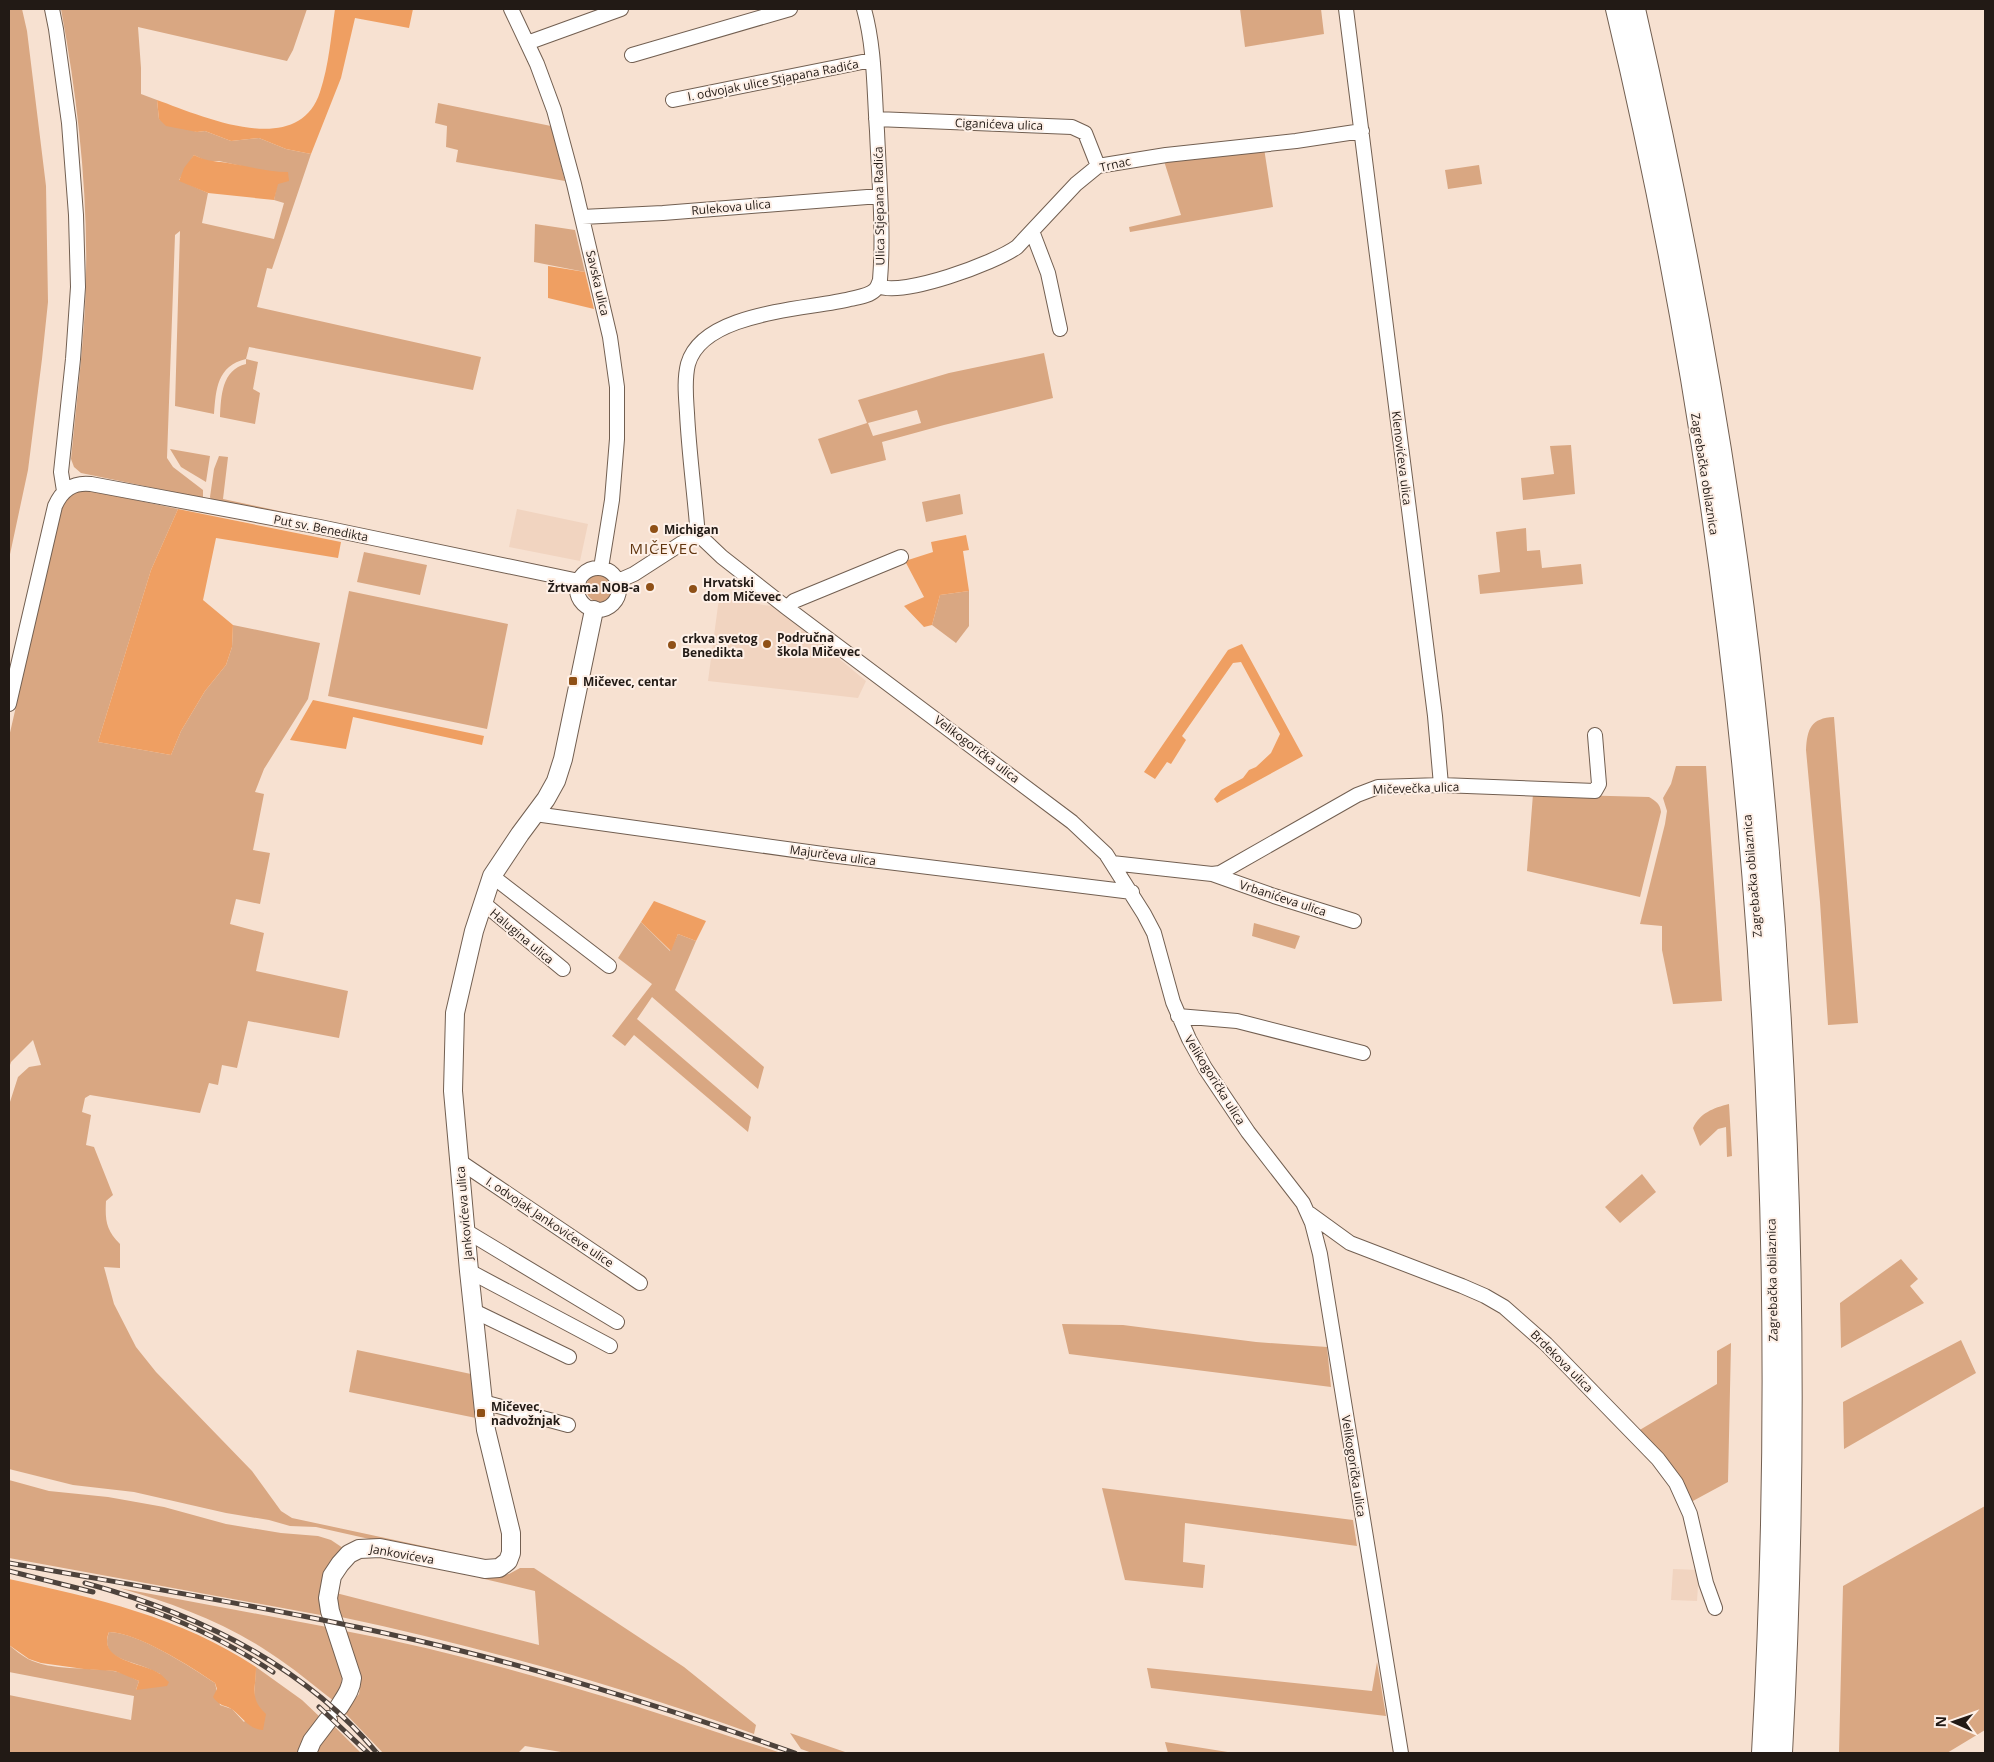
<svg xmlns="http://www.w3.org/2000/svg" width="1994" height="1762" font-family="'Open Sans',sans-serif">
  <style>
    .built { fill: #f1d4c0 }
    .green { fill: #d9a782; fill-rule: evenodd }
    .forest { fill: #ef9f62 }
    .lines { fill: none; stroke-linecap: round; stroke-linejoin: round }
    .minor-casing { stroke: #725f51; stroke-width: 16 }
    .major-casing { stroke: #725f51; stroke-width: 20 }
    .highway-casing { stroke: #725f51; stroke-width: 22 }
    .minor { stroke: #fff; stroke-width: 14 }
    .major { stroke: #fff; stroke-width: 18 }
    .highway { stroke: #fff; stroke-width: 20 }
    .rail-casing { stroke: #4e433c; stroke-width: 5 }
    .rail { stroke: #fef0e7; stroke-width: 3; stroke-dasharray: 9; stroke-linecap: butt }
    .poi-dot { fill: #8f5016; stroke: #fef0e7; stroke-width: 2 }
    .labels { text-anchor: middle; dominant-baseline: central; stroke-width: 4; stroke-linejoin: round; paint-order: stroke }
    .street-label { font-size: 12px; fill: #221a15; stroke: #fef0e7 }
    .poi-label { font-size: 12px; font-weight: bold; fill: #221a15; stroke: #fef0e7; text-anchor: start }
    .quarter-label { font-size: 15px; letter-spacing: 1px; fill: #61360f; stroke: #fef0e7 }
  </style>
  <rect width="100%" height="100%" fill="#f7e1d1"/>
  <path class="built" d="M517,509L588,524L580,561L509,547Z
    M719,598L777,607L866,681L858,698L708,681Z
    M1673,1569L1699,1570L1697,1601L1671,1600Z"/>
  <path class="green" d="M9,9H22L27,31L46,186L48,302L42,359L28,470L9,559Z
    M61,9H307L293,50L287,61L138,27L141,68V94L157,100L159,119L197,132L205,131L231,141L259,138L286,149L311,154L272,269L267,268L257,307L481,357L473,390L249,347L246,359L258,362L253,389L260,393L255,424L220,417C221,395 222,370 246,364V359C217,366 216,389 214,414L175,406L180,231L175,235L167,458L173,467L203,490V498L81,473L74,467L71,459C76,409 82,358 85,308C90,208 79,106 61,9ZM194,155L206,161H219L269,172L277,184L274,200L284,203L274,239L202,223L208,193L179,180Z
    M1240,9H1321L1324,34L1245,47Z
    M438,103L551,126L565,181L456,162L458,150L446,147L447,126L435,123Z
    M1264,148L1273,207L1130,232L1129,227L1181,215L1164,161Z
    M1479,165L1482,184L1448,189L1445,170Z
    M535,224L575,230L585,272L534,262Z
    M1044,353L1053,398L944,425L882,442L886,460L831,474L818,439L867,423L858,400L949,373ZM917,410L921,423L873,436L868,423Z
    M1571,445L1575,494L1523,500L1521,478L1554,474L1550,446Z
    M170,449L210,456L206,482L181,467Z
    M219,456L228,457L223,499L345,525V528L211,500L210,497L214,469Z
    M83,489L178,509L151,570L98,742L171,755L181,731L205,691L226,665L232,647L233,625L320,643L308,699L264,769L255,792L264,794L253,850L270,853L260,904L236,899L230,924L264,933L256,971L348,991L339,1038L248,1021L237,1068L222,1065L218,1085L209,1083L200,1113L90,1095L85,1098L82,1112L91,1115L86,1145L94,1147L113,1195L106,1201C105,1220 106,1230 120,1244V1268L104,1267L114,1304L136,1347L156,1372L252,1471L281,1511L292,1518L446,1551L445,1556L316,1527L290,1526L269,1520L226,1513L134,1492L73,1485L9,1469V1105L18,1077L29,1067L41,1065L33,1040L11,1062L9,1068V737L62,507L70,493Z
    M960,494L963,514L926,522L922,502Z
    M1526,528L1527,551L1540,550L1542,568L1581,564L1583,584L1480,594L1478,575L1500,572L1496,532Z
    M364,552L427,565L420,595L357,582Z
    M586 588a14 14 0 1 1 28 0a14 14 0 1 1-28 0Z
    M349,591L508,624L487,729L328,696Z
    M969,591V626L956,643L932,625L940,595Z
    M1834,717L1858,1023L1828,1025L1820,902L1806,750C1807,729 1811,718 1834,717Z
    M1676,766H1706L1722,1001L1673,1004L1662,950V926L1640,924L1665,824L1667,811L1663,798L1671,784Z
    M1533,794L1649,797C1656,801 1660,804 1661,812L1640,897L1527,871Z
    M641,922L670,951L678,934L696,941L675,990L764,1067L758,1089L652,997L637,1019L751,1117L748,1132L634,1035L625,1046L612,1036L652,984L618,958Z
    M1254,923L1300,936L1295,949L1252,936Z
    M1729,1104L1732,1156L1727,1157L1726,1127L1718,1129L1700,1146L1693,1128C1700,1113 1713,1108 1729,1104Z
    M1642,1174L1656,1192L1620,1223L1605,1207Z
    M1901,1259L1918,1279L1910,1286L1924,1303L1841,1348L1840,1303Z
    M1062,1324L1123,1325L1256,1342L1327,1347L1331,1387L1069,1354Z
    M1961,1340L1976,1373L1844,1449L1843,1402Z
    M1731,1343L1728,1482L1691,1502L1638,1431L1717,1384V1351Z
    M357,1350L471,1374L476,1418L349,1392Z
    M9,1480L49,1491L108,1497L164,1507L226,1524L281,1533L318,1536L331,1540L343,1548L326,1616L9,1558Z
    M1102,1488L1353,1520L1357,1546L1185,1523L1183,1562L1205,1565L1203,1588L1125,1580Z
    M1985,1506V1730L1947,1753H1839L1843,1586Z
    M520,1568H534L684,1667L756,1725L754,1734C620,1686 481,1647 341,1617L336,1593L539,1645L535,1591L480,1578L509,1574Z
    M119,1588L327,1627C337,1654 351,1675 334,1701C313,1685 292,1667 270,1653C224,1622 172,1603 119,1588Z
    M345,1631C493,1659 638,1706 781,1753H567L525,1746L518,1753H383L344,1712L359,1694L361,1681Z
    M109,1632C139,1633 189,1666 215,1683L220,1705L232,1709L244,1722L257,1706L254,1699L256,1667L302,1700L321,1718L298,1753H9V1695L131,1720L134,1696L9,1672V1645C15,1650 21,1655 28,1659C52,1671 87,1667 113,1671C122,1672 131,1677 139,1681L136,1690L160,1674C154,1671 148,1668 142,1666C124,1659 100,1657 109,1632Z
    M1377,1662L1386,1716L1151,1688L1147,1668L1372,1691Z
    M332,1724L361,1753H314Z
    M790,1733L848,1753H812L801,1749Z
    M1165,1742L1234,1753H1168Z"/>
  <path class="forest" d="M335,9H413L409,28L355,18L341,78L311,154L286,149L259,138L231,141L205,131L197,132L166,126L159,119L157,100C202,116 298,160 320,92C329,65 331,36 335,9Z
    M194,155C207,162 219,161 233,164C252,167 268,172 288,172L289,181L278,184L274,200L208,193L179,181L184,168Z
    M548,266L585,272L594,309L548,298Z
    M178,509L341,542L338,558L216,538L203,600L233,625L232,647L226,665L205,691L181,731L171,755L98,742L151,570Z
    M966,535L969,550L963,551L969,591L940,595L932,625L924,627L904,606L924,597L905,561L933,552L931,542Z
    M1242,644L1303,756L1217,803L1214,799L1221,790L1243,778L1249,770L1256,767L1271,753L1280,734L1241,662L1233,663L1182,736L1186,740L1171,764L1167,762L1155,779L1144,772L1228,650Z
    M313,700L484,736L482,745L353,717L346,749L290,740Z
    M654,901L706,921L696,941L678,934L671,951L641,922Z
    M9,1579C95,1598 181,1617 256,1667C256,1689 249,1698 266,1714L263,1730C249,1729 244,1719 233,1710C225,1704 221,1708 213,1697L217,1689L215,1683C190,1666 138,1633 109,1632C97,1662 143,1662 160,1674C163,1676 166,1680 169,1682L167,1686L136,1690L139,1681L115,1671L84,1669L41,1663L29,1659L9,1645Z"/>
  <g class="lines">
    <g class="minor-casing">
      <path id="minor" d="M52,9L56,29L69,123L76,215L78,287L73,359L61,472L64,491
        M511,9L537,64L554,110L574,184L610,337L617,387V439L612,500L601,568
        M1346,9L1435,716L1441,785
        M527,43L621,9
        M632,55L790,9
        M673,100L862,62H873
        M876,119L1072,127L1085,133L1098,166
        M582,217L663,213L880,196
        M1032,231L1048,273L1060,329
        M878,286C903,297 995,263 1017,247L1076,184L1098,166L1166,155L1296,141L1362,131
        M698,537C695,496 689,454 687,413C686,397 684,380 688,364C703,311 807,310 850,299C858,297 869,296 875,290C877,288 879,283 880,280C884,231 879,180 877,131C874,90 875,49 864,9
        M577 589a21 21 0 1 1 42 0a21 21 0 1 1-42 0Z
        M618,581L634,574L682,543L692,538H702L722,557L787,608L1072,822L1106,854L1144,914L1154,933L1173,1002L1189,1039L1205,1068L1248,1132L1303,1203L1312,1223L1320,1254L1401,1753
        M787,608L794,601L901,557
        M9,704L55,506C62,490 73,482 91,484L320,527L579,581
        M535,814L830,855L1132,892
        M1112,863L1212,874L1220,873L1357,795L1378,787L1441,785L1595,791L1599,784L1595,735
        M1212,874L1274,896L1354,921
        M492,876L609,966
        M482,902L563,969
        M1178,1016L1237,1021L1363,1053
        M459,1161L640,1283
        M1310,1214L1350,1243L1462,1286L1485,1296L1504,1307L1546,1344L1658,1459L1676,1483L1690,1514L1706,1583L1715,1608
        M466,1231L617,1322
        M469,1271L610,1346
        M474,1311L569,1357
        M483,1402L568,1425"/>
    </g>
    <g class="major-casing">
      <path id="major" d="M339,1707C345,1697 351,1690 352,1678L330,1611L328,1598L332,1576L340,1564L349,1554L359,1549L380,1548L485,1569L499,1568L508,1561L511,1553V1533L486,1430L469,1271L453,1091L455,1013L474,931L492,876L520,834L546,799L556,781L563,759L594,610
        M307,1753L312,1741L328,1720"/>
    </g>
    <g class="highway-casing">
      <path id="highway" d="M1616,9C1752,578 1795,1169 1762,1753
        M1635,9C1687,238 1730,470 1755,704C1792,1053 1801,1403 1782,1753"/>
    </g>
    <use href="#minor" class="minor"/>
    <use href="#major" class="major"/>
    <use href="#highway" class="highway"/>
    <g class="rail-casing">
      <path id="rail" d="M9,1563C176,1593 344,1619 508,1663C605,1689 701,1720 795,1753
        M9,1571L93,1592
        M85,1583C195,1613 303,1664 377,1753
        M138,1606C186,1622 231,1644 273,1672
        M319,1707L368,1753"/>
    </g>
    <use href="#rail" class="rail"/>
  </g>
  <g class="poi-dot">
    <circle cx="654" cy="529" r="5"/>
    <circle cx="650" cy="587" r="5"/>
    <circle cx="693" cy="589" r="5"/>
    <circle cx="767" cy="644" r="5"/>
    <circle cx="672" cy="645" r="5"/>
    <rect x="568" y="676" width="10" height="10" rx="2.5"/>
    <rect x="476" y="1408" width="10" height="10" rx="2.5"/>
  </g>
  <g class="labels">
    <g class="street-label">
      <text transform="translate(773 80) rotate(-11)">I. odvojak ulice Stjapana Radića</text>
      <text transform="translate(999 124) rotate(2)">Ciganićeva ulica</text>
      <text transform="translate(1115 164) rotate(-13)">Trnac</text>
      <text transform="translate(879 206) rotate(-91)">Ulica Stjepana Radića</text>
      <text transform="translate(731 207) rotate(-5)">Rulekova ulica</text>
      <text transform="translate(598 283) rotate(77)">Savska ulica</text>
      <text transform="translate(1402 458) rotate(83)">Klenovićeva ulica</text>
      <text transform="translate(1705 474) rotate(81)">Zagrebačka obilaznica</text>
      <text transform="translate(321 528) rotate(11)">Put sv. Benedikta</text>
      <text transform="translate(977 749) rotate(37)">Velikogorička ulica</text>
      <text transform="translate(1416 788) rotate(-2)">Mičevečka ulica</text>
      <text transform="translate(833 855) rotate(8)">Majurčeva ulica</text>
      <text transform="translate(1752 876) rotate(-95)">Zagrebačka obilaznica</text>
      <text transform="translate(1283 898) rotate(18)">Vrbanićeva ulica</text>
      <text transform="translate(522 936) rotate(40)">Halugina ulica</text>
      <text transform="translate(1215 1080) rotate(58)">Velikogorička ulica</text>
      <text transform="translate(464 1213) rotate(-95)">Jankovićeva ulica</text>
      <text transform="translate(550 1222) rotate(34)">I. odvojak Jankovićeve ulice</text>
      <text transform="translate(1772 1280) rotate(-91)">Zagrebačka obilaznica</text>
      <text transform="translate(1562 1361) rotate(45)">Brdekova ulica</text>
      <text transform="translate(1354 1466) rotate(81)">Velikogorička ulica</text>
      <text transform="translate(402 1554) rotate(10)">Jankovićeva</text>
    </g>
    <g class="poi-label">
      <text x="664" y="529">Michigan</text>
      <text x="703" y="582">Hrvatski<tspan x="703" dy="14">dom Mičevec</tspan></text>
      <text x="640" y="587" text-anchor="end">Žrtvama NOB-a</text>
      <text x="777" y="637">Područna<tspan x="777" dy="14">škola Mičevec</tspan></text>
      <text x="682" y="638">crkva svetog<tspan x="682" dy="14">Benedikta</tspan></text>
      <text x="583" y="681">Mičevec, centar</text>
      <text x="491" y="1406">Mičevec,<tspan x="491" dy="14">nadvožnjak</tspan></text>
    </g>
    <g class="quarter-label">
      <text x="664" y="548">MIČEVEC</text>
    </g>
  </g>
  <rect width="1994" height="1762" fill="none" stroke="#221a15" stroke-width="20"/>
  <g transform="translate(1954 1722) rotate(272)" stroke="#fef0e7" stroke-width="4" paint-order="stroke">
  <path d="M0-4L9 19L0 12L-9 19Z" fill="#221a15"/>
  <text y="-8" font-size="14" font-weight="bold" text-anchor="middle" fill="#221a15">N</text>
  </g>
</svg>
